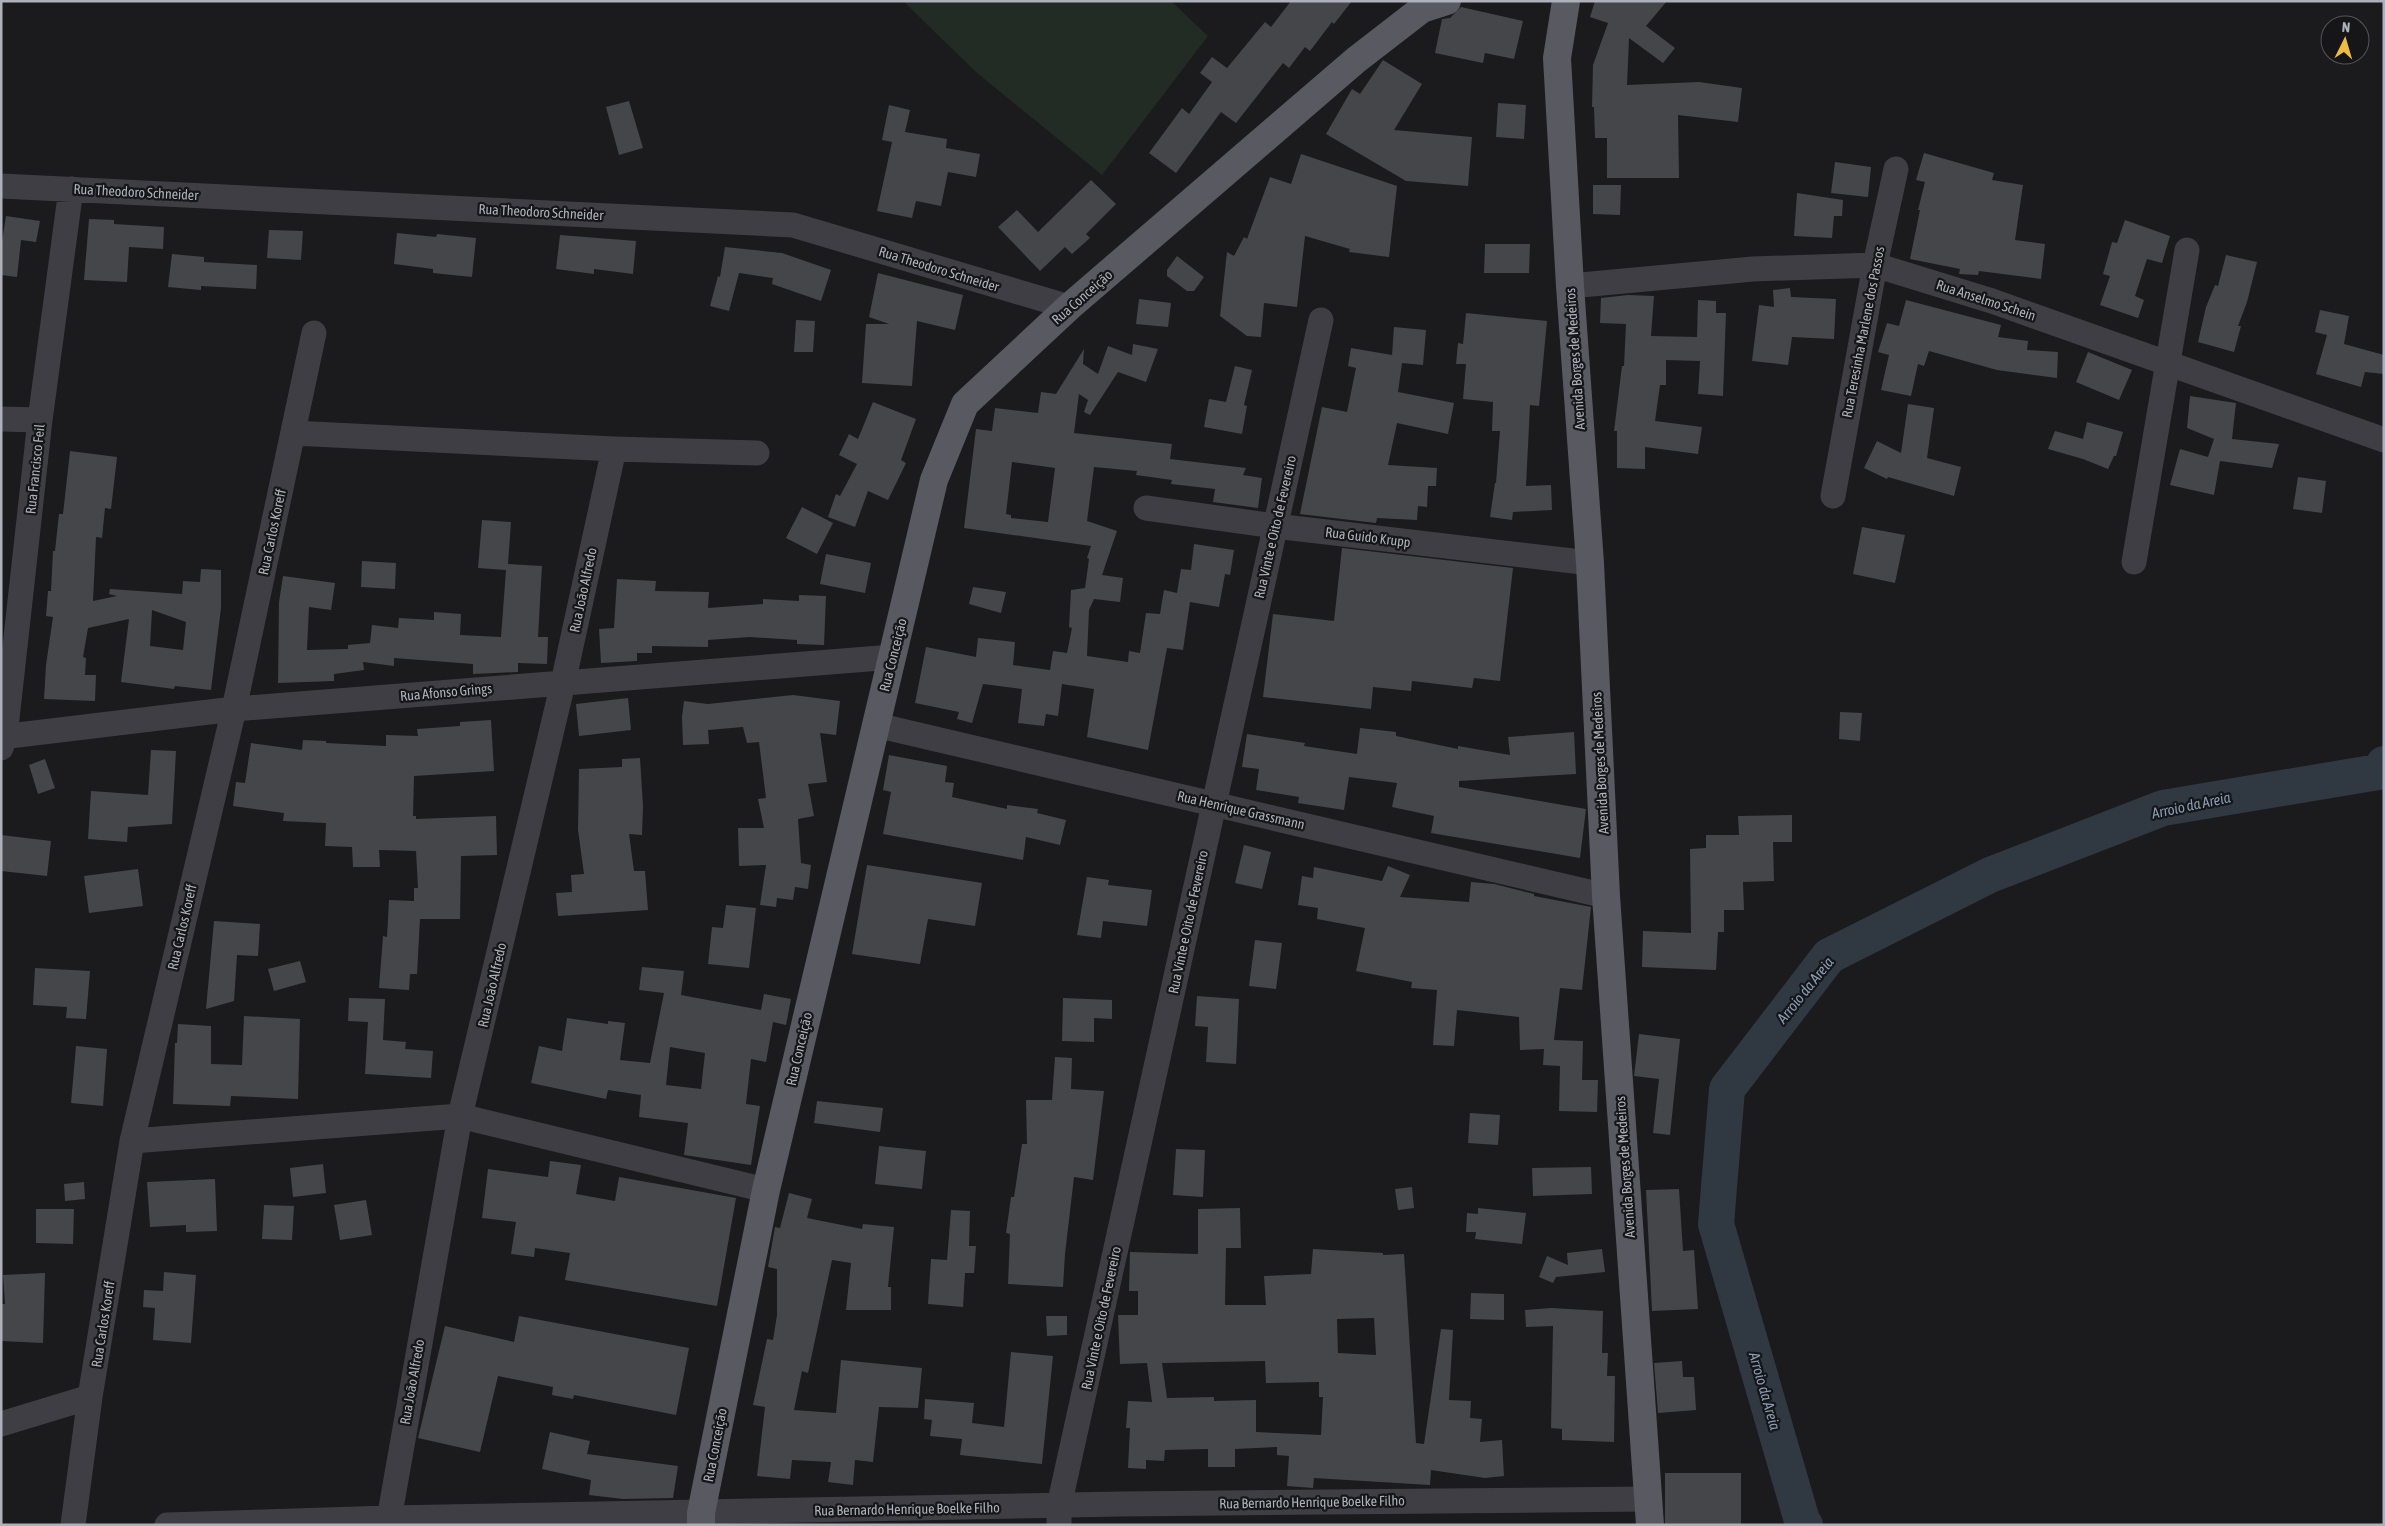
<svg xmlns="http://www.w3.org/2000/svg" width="2385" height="1526" font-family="'Asap Condensed',sans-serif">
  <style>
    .green { fill: #222b24 }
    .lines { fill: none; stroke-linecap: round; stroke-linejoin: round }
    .river { stroke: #303941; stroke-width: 36 }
    .building { fill: #45464a; fill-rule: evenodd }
    .minor { stroke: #3e3e44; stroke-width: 25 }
    .major { stroke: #585961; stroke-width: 28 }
    .labels { text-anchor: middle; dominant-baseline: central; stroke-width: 4.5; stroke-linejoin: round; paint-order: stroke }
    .street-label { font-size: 14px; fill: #aeb1bc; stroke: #161618 }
    .water-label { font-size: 15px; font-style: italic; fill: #869db5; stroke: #161618 }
  </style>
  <rect width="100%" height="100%" fill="#1b1b1d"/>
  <path class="green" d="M903,1H1171L1208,36L1102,175L977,73Z"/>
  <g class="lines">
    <path class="river" d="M1805,1525L1803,1524L1716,1224L1727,1089L1829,956L1990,875L2163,808L2378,772L2384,764"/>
  </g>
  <path class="building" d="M1291,1H1352L1334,24L1332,22L1310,51L1305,47L1289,68L1283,63L1236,123L1221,112L1176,173L1149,153L1182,108L1189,114L1212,82L1200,73L1212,57L1227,68L1265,22L1271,27Z
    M1595,1H1667L1646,26L1675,48L1663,63L1629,38L1627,85L1699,82L1742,88L1738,122L1678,115L1679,178H1607V138H1595L1594,107H1592L1593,65L1608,23L1590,17Z
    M1461,7L1523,21L1514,59L1485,53L1483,63L1435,53L1442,19L1450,18Z
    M1383,60L1422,84L1394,130L1472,137L1468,186L1406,181L1326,134L1352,89L1360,94Z
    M629,101L643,148L619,155L606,107Z
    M1498,103L1526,105L1524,139L1496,137Z
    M889,105L910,110L905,132L947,139L946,148L980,154L976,177L948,172L941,206L916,201L912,218L877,211L892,142L882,140Z
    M1924,153L1994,173L1992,180L2023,185L2015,240L2045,244L2041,279L1979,271L1978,275L1959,274L1960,269L1910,259L1920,210H1918L1925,182L1916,180Z
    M1301,154L1397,186L1389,257L1349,252L1350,249L1305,236L1297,307L1264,303L1261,337L1247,336L1220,316L1227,252L1234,256L1244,237L1247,239L1270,177L1291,184Z
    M1835,162L1871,167L1868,197L1831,193Z
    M1091,180L1116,204L1086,234L1090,238L1072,254L1065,247L1040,271L998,227L1017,210L1038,232Z
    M1593,185H1621L1620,215L1593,214Z
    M1797,193L1843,200L1842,216H1834L1832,238L1794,236Z
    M6,216L40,221L36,242L21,240L17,277L1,275V248Z
    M89,219L114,220V224L164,227L163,249L129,247L127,282L84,280Z
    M2125,220L2170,236L2162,263L2147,259L2135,296L2144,300L2138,318L2100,305L2110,276L2103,274L2112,242L2117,243Z
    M269,230L303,231L301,260L267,258Z
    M397,233L436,237L437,234L476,238L472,277L433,273V269L394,264Z
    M560,235L636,241L633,274L594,269V274L556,269Z
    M1485,244H1530L1529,273H1484Z
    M725,247L782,253L831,270L821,301L772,284L773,278L739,273L729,311L710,306L718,276L720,277Z
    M172,254L204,257V262L257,265L256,289L201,286V290L168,287Z
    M2226,255L2257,262L2247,302L2238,326H2241L2234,352L2198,342L2206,307L2215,285L2218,286Z
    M1177,256L1204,277L1194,291H1187L1167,276V270Z
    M878,273L963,295L955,330L917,321L912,386L862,383L866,324H889L869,317Z
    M1790,288L1791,297L1836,299L1834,339L1792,337L1788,365L1752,361L1759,305L1774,307L1773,290Z
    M1628,295L1654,296L1651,336L1697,337L1698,300L1716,301V313H1726L1723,396L1698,394L1700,361L1666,360V385H1660L1655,421L1702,427L1698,454L1645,447V469L1617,468V431H1614L1622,366H1624L1626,324L1600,323L1601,298Z
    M1139,299L1171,303L1168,327L1136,324Z
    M1906,300L2001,325L1998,337L2028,341L2027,350L2058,352L2057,378L1997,370L1929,351L1924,366L1918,364L1911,396L1881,390L1889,355L1878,352L1887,323L1899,326Z
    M2320,310L2349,316L2344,344L2384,355V374L2365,372L2361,387L2316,374L2327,335L2315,332Z
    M1466,313L1547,321L1539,406L1530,405L1526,486L1551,485L1552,510L1513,512L1512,520L1490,517L1495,483H1496L1500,431H1492L1493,402L1463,399L1466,364H1456L1458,343L1463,344Z
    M796,320L815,321L813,352H794Z
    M1394,327L1426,330L1423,365L1402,363L1398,392L1454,403L1448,434L1397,423L1388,465L1437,468L1436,486H1428L1427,507L1418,506L1417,520L1377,518L1376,523L1300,514L1322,407L1347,412L1356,368L1348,366L1351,348L1392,355Z
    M1133,344L1158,349L1146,382L1118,372L1090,415L1084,412L1088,400L1079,394L1074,433L1172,444L1170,459L1246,468L1243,475L1262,478L1258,508L1213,502L1215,489L1171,484L1172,480L1136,475L1137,471L1094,467L1087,521L1117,531L1102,575L1123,578L1120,602L1094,599L1089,610L1087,656L1128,662L1129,651L1140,653L1146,613L1160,614L1164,590L1177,593L1181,569L1191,570L1194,544L1234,550L1230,575L1225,574L1219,607L1190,602L1183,650L1167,648L1148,750L1087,737L1094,689L1062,684L1058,716L1046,714L1044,726L1018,723L1022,689L983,684L972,723L957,719L959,712L915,703L926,647L976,657L978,638L1015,642L1013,665L1050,670L1053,651L1067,653L1072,628L1069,627L1071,590L1085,588L1089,559L1087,558L1091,546L964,528L976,429L992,431L995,408L1038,413L1041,392L1056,394L1084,349L1083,364L1098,374L1108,346L1132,355ZM1012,462L1055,468L1048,522L1011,518V515L1006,514Z
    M2088,352L2132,370L2119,400L2076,382Z
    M1235,366L1252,370L1244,405L1247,406L1242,434L1204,427L1209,399L1226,402Z
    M2190,396L2236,403L2232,439L2279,444L2272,468L2220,461L2214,495L2170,485L2180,449L2208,457L2214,439L2187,428Z
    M873,402L916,419L901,460L906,463L888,500L868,491L855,527L828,517L836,494L840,496L857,464L839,455L849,434L858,439Z
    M1908,404L1934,408L1927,458L1961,467L1954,496L1888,477L1887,479L1864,468L1877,441L1901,453Z
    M2087,422L2123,432L2116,456H2114L2108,469L2083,459L2048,449L2055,431L2083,439Z
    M70,451L117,457L111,509L105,508L102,538L96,537L93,601L117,596L109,594L110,589L182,594L183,581L200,582L201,569L221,570V608L211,690L175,686L174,689L121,682L129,619L88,628L83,657L86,658L85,675H96L95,701L44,699L46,665L53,617L46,616L48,591H51L53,551H55L59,514H63ZM152,610L186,622L183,650L150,646Z
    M2298,477L2326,481L2322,513L2293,509Z
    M802,507L833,523L817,554L786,538Z
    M482,520L511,522L508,564L542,566L538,637H548L547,664L518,663V672L473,674V664L394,658V666L363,662L364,670L334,674V681L278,683L279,602L283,576L335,583L331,610L309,607L307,650L348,649V645L370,643L372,625L398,628L399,618L434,620V612L461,614L460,635L501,637L506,570L478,568Z
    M1862,527L1905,535L1895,583L1853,574Z
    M1342,548L1513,568L1500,681L1474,678L1472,688L1412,681L1411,691L1373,687L1371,709L1263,697L1273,614L1334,621Z
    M826,554L871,563L865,593L820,584Z
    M362,561L396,563L395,589L361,587Z
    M617,579L656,581L655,591L709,592L708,608L763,604V599L799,601V595L826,596L824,645L797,644V640L750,637L708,640V647L652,646V653H637V661L601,663L599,629L614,628Z
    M973,587L1006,592L1001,613L969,604Z
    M793,695L840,701L836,735L820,733L827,782L808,784L814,816L798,819L801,863L811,865L808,889L795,887L793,900L777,898L776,907L760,905L766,865L739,866L738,828H764L758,799L766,798L759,742L747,743L743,727L708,730L709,744L683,745L682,717L684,701L708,704Z
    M628,698L631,730L579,736L576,704Z
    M1840,712L1862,713L1860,741L1839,739Z
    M491,720L494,771L414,776L413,816H416V819L496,816L497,855L461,856L460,919H420L417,974H410L409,990L379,988L383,936L387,937L389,900L414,901V888H418L416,851L379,850L380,867H353L352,847L325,846L326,823L283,821L284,813L233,806L236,782L245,783L251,743L302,750L303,740L326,741V743L386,746V735L418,736L417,729L460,726V722Z
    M1360,728L1396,732V736L1458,749V746L1510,755L1508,737L1574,732L1576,774L1459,781V787L1586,809L1580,858L1431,833L1434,816L1392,807L1397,783L1349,777L1344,810L1298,803L1299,797L1256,790L1259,769L1242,767L1247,734L1305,743L1304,746L1357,754Z
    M151,750L176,751L172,824L128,827L127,842L88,839L91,791L148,795Z
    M889,755L947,766L945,782L954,783L952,797L1007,809V805L1038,809L1037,813L1066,820L1060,845L1026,837L1023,860L883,834L891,792L883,790Z
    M640,758L643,806L642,835L629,834L634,871H645L648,910L558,916L556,893L572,892L571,875L584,874L578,830L579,769L622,767V759Z
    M45,759L55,788L38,794L29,765Z
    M1792,815V842H1773L1774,881L1743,882L1744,910H1724V932H1718L1716,970L1642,967L1643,931L1691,933L1690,849L1706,848V835H1739L1738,816Z
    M1,835L51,841L47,876L1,871Z
    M1244,845L1271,852L1262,889L1235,883Z
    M867,865L982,883L975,926L928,919L920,964L852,954Z
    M1388,866L1410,875L1400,897L1469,902L1471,882L1494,884L1534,894V896L1591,907L1582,990L1560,988L1554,1040L1583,1041L1582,1080H1598L1597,1112L1559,1111L1560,1066L1543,1065L1544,1049L1520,1050L1519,1017L1457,1010L1454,1046L1433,1045L1437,990L1411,988L1412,982L1356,971L1365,928L1317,919L1318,908L1298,905L1302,876L1313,878L1314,867L1382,881Z
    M138,869L143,906L89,913L84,876Z
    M1087,877L1109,880L1108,885L1152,890L1147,926L1103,921L1101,938L1077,935Z
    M726,905L756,908L749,968L708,964L712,927L723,928Z
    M214,921L260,924L258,956L237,955L234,1001L206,1009Z
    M1255,940L1282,943L1276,989L1249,986Z
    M300,961L306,982L274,991L268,969Z
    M642,967L684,971L681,995L761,1010L764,994L791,999L786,1025L773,1022L766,1062L751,1059L746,1104L760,1106L751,1165L684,1155L688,1123L639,1117L641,1095L608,1090L606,1099L531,1083L539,1046L562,1051L567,1018L608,1024V1021L625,1023L620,1060L650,1063L664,993L639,990ZM670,1047L705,1053L701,1089L666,1085Z
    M35,968L90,971L86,1019L66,1018L67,1007L33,1005Z
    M1197,996L1239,999L1236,1064L1206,1062L1208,1027L1195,1026Z
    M349,998L385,999L383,1040L406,1042L405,1049L433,1051L431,1078L365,1074L368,1022L348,1021Z
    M1063,998L1112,1000V1019L1094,1018V1042L1062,1041Z
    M244,1016L300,1019L298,1099L231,1096L230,1106L173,1104L175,1043H177L178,1024L211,1026V1064L242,1065Z
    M1639,1034L1680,1039L1670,1135L1653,1133L1659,1079L1634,1076Z
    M76,1046L107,1049L103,1106L71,1103Z
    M1055,1057L1072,1058L1071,1089L1104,1091L1093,1180L1074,1177L1065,1254L1063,1287L1008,1284L1010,1234L1006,1233L1011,1197H1014L1022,1144H1027L1026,1100H1052Z
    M817,1101L883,1108L880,1132L814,1123Z
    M1470,1113L1500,1115L1498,1145L1468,1143Z
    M879,1146L926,1151L922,1189L875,1184Z
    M1176,1149L1205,1150L1203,1197L1173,1195Z
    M550,1161L581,1165L576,1194L615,1201L619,1177L736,1198L717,1306L565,1280L570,1253L535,1248L534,1257L511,1254L516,1222L482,1218L488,1169L548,1177Z
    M323,1164L326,1193L293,1197L290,1168Z
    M1591,1167L1592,1194L1533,1196L1532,1168Z
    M215,1179L217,1231L186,1232V1225L150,1227L147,1182Z
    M84,1182L85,1199L65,1201L64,1184Z
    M1412,1187L1414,1208L1398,1210L1395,1189Z
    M1679,1189L1683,1251L1694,1250L1698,1309L1652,1311L1646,1190Z
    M789,1193L812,1199L807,1218L862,1229L863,1224L894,1227L888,1287H891V1310H846L851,1263L832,1260L808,1373L802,1371L794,1410L836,1413L841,1360L922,1368L918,1408L879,1407L873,1462L855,1460L853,1485L828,1482L831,1462L792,1460L790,1479L757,1476L765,1407L753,1405L767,1339L773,1340L777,1315V1269L768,1267L775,1227L780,1228Z
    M366,1200L372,1235L340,1240L334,1205Z
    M264,1205L294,1206L292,1240L262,1239Z
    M1240,1208L1241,1248H1226L1225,1305H1266L1264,1276L1311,1274L1313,1249L1383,1253V1255L1404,1254L1416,1443L1424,1444L1441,1329L1453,1330L1449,1400L1471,1401L1470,1418L1482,1419L1480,1442L1502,1440L1504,1476L1485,1478L1431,1470L1430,1485L1314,1478L1313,1488L1287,1486L1289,1456L1277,1455V1447L1235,1449V1467H1208V1449L1165,1450L1164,1461L1146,1460V1469L1128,1468L1130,1428H1126L1128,1401L1152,1402L1147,1363L1120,1364L1118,1315H1138V1291H1129L1130,1252L1198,1254V1209ZM1374,1318L1376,1355L1338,1353L1337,1319ZM1265,1361L1266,1383L1319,1382V1397H1323L1321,1435L1256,1432V1400L1214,1401V1397L1167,1398L1162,1363Z
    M1478,1208L1526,1213L1522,1244L1475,1239L1476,1232H1466L1467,1213L1478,1214Z
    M36,1209H74L73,1244L36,1243Z
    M951,1210L970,1211L969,1246H976L974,1273H965L963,1307L928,1304L931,1259L947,1260Z
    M1602,1249L1605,1272L1556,1277L1553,1283L1539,1277L1547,1256L1568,1265L1567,1253Z
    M164,1272L196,1275L191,1343L153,1340L155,1308L143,1307L144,1290L163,1291Z
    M45,1273L43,1343L1,1341V1304H5L3,1275Z
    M1471,1293L1504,1294V1320L1470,1319Z
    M1551,1308L1603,1311L1602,1353H1608L1607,1376H1615L1614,1442L1562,1440V1429L1551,1428L1553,1326L1526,1327L1525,1310Z
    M519,1316L689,1348L676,1415L574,1395L573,1399L552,1395L553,1387L498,1376L480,1452L418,1438L445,1326L514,1342Z
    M1046,1316H1067V1335L1047,1336Z
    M1011,1352L1053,1356L1042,1464L960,1455L962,1439L930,1436L932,1420L924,1419L925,1399L974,1403L972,1423L1004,1427Z
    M1682,1361L1683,1377H1694L1696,1410L1658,1413L1654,1363Z
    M550,1432L590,1441L587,1454L678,1466L673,1498L623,1499L589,1495L591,1480L542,1469Z
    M1665,1473H1741V1525H1665Z"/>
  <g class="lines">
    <path class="minor" d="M1,186L793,225L1069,307
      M1570,286L1753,269L1875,265L1992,301L2384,440
      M1,419L40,420
      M293,433L614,449L757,453
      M1833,496L1875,265L1896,169
      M1146,508L1275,526L1590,563
      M2134,562L2187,250
      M876,725L1606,896
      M1,737L234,709L893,657
      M1,748L5,737L40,420L71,189
      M132,1141L460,1116L766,1190
      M1,1424L90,1397
      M73,1525L90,1397L132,1141L234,709L314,333
      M167,1525L388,1518L1121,1504L1647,1499
      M388,1525L460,1116L563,683L614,449
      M1059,1525V1506L1321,320"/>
    <path class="major" d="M1566,1L1557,58L1570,286L1590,563L1606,896L1650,1525
      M701,1525V1513L766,1190L934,480L965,404L1069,307L1356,60L1422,9L1447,1"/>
  </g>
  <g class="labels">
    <g class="street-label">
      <text transform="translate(136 192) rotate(3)">Rua Theodoro Schneider</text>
      <text transform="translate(541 212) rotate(3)">Rua Theodoro Schneider</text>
      <text transform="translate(939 269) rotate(17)">Rua Theodoro Schneider</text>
      <text transform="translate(1082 297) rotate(-41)">Rua Conceição</text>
      <text transform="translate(1986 300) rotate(18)">Rua Anselmo Schein</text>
      <text transform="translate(1863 332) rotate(-79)">Rua Teresinha Marlene dos Passos</text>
      <text transform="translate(1575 359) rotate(-94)">Avenida Borges de Medeiros</text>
      <text transform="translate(35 469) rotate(-84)">Rua Francisco Feil</text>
      <text transform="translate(1275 527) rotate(-77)">Rua Vinte e Oito de Fevereiro</text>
      <text transform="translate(272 532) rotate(-78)">Rua Carlos Koreff</text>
      <text transform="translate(1368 537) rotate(7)">Rua Guido Krupp</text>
      <text transform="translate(583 590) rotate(-78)">Rua João Alfredo</text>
      <text transform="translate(893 655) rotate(-76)">Rua Conceição</text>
      <text transform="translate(446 692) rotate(-5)">Rua Afonso Grings</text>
      <text transform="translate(1600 763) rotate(-93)">Avenida Borges de Medeiros</text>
      <text transform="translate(1241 810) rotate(13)">Rua Henrique Grassmann</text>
      <text transform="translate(1188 922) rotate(-78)">Rua Vinte e Oito de Fevereiro</text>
      <text transform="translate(182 927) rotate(-77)">Rua Carlos Koreff</text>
      <text transform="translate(492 985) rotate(-77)">Rua João Alfredo</text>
      <text transform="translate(799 1049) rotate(-77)">Rua Conceição</text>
      <text transform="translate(1625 1167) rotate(-94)">Avenida Borges de Medeiros</text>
      <text transform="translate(1101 1318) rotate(-78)">Rua Vinte e Oito de Fevereiro</text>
      <text transform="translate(103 1324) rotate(-81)">Rua Carlos Koreff</text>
      <text transform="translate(412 1382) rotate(-80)">Rua João Alfredo</text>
      <text transform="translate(715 1445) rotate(-79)">Rua Conceição</text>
      <text transform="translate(1312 1502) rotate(-1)">Rua Bernardo Henrique Boelke Filho</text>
      <text transform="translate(907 1509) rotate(-1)">Rua Bernardo Henrique Boelke Filho</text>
    </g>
    <g class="water-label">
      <text transform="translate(2191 805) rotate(-12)">Arroio da Areia</text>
      <text transform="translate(1805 990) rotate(-51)">Arroio da Areia</text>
      <text transform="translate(1765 1391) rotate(74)">Arroio da Areia</text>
    </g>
  </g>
  <rect width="2385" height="1526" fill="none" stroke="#aeb1bc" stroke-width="5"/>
  <g transform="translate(2345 40) rotate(5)"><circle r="24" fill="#161618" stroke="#53545a"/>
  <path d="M0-4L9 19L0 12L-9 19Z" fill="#edbc42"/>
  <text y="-8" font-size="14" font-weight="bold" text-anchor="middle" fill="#aeb1bc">N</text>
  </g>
</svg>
